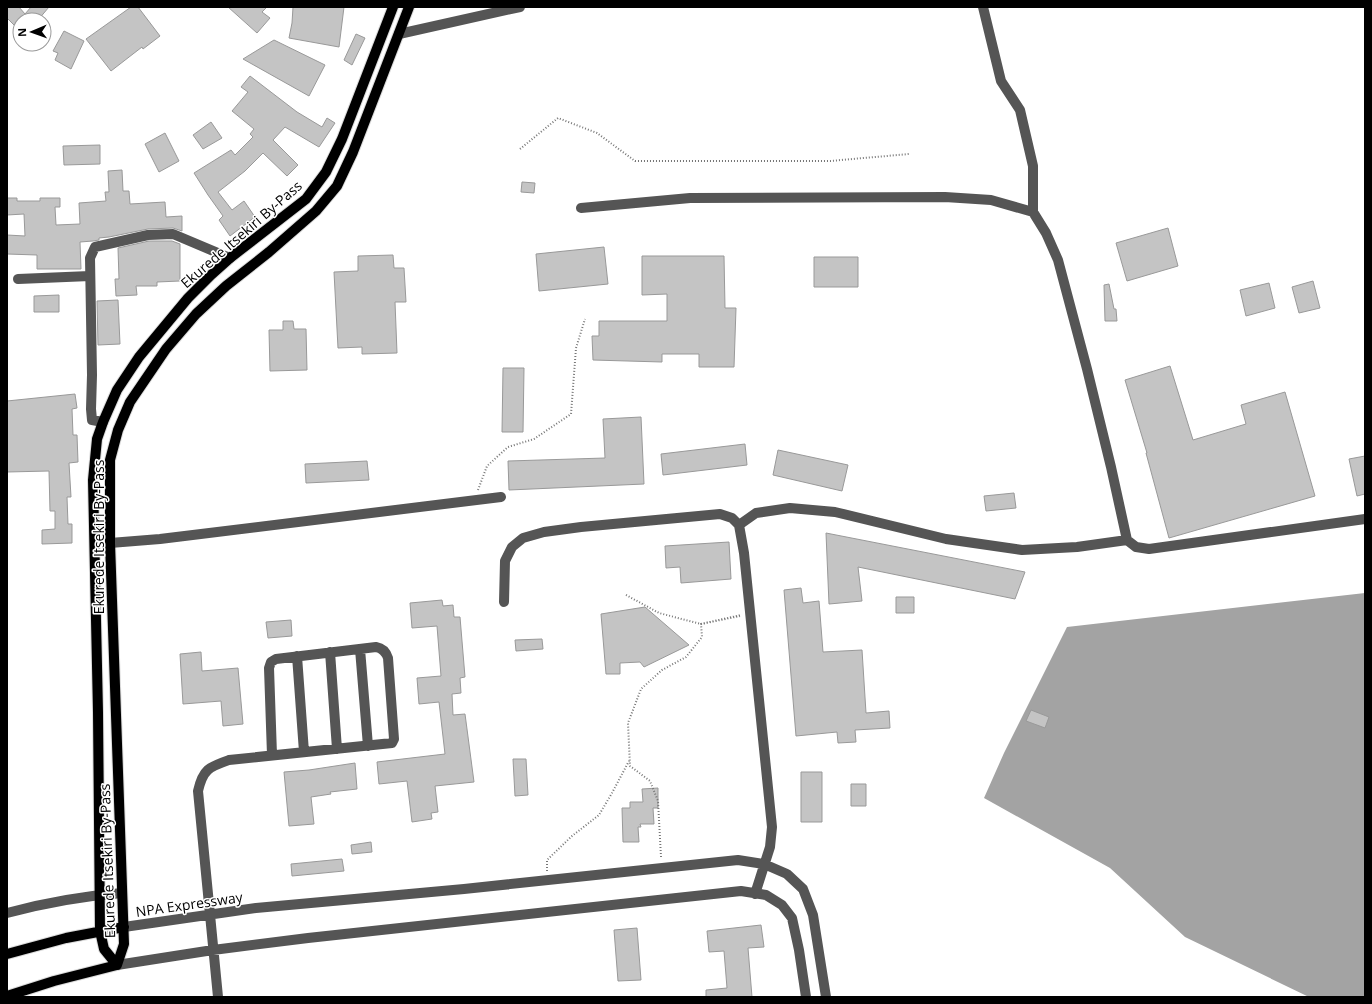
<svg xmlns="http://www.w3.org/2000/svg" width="1372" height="1004" font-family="'Open Sans',sans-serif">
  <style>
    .water { fill: #a3a3a3 }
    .building { fill: #c4c4c4; stroke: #999 }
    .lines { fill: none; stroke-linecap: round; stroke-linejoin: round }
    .major-casing { stroke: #dbdbdb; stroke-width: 12 }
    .path { stroke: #777; stroke-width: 2; stroke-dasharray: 1 2; stroke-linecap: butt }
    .minor { stroke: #555; stroke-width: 10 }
    .major { stroke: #000; stroke-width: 10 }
    .labels { text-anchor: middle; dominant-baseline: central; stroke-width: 3; stroke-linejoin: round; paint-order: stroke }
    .street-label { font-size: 14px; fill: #000; stroke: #fff }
  </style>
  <rect width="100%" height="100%" fill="#fff"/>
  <path class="water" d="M1365,593V997H1309L1185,937L1110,868L984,798L1004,753L1067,627Z"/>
  <path class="building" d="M7,7H19L25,14L31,7H49L38,20H20V31L7,18Z
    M131,7H138L160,36L143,49L142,47L111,71L86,39Z
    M228,7H267L262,12L270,18L257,33Z
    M293,7H344L339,47L289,38L292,23Z
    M64,31L84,41L71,69L55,60L58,53L53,51Z
    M356,34L365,38L352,65L344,60Z
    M274,40L325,65L309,96L243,59Z
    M250,76L297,112L322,127L327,118L335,123L319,147L285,127L273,140L298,165L287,176L263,153L245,171L218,192L232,210L244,201L255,217L230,236L219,220L223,216L208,195L194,173L231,150L235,155L253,137L250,134L254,129L232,111L248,92L241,87Z
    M211,122L222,138L203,149L193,135Z
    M165,133L179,161L159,172L145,144Z
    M100,145V164L64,165L63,146Z
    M122,170L123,191H129L130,204L165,202L166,217L182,216V231L173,228L148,229L109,237L99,238V240L93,241L80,242L81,269H37V255L7,254V235L25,236L24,214L7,215V198H17V201H40V198H60V207H55L56,225L80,224L79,203L106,201L105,192H109L108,171Z
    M522,182L535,183L534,193L521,192Z
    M1168,228L1178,266L1127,281L1116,243Z
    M149,241H172L180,244V281L157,282V286H136L137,295L116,296L115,279H119L118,248Z
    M604,247L608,284L539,291L536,254Z
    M393,255L394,268H404L406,302H395L397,353L362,354V347L338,348L334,272L358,271V256Z
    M642,256H724L725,308H736L734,367H699V354H662V362L593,360L592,336H599V321H667V294L642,295Z
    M814,257H858V287H814Z
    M1313,281L1320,308L1299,313L1292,287Z
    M1269,283L1275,308L1246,316L1240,290Z
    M1109,284L1114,309H1116L1117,321H1105L1104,285Z
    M59,295V312H34V296Z
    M118,300L120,344L98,345L97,301Z
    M283,321H293L294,329H306L307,370L270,371L269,330H283Z
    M1170,366L1193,440L1246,424L1241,405L1285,392L1315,496L1169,538L1146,453H1147L1125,380Z
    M503,368H524L523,432H502Z
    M75,394L77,408L72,409L73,435H77L78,462L69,463L71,497H67L68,524H72V543L42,544V530L55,529V511H50L49,471L7,472V401Z
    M641,417L644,484L509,490L508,461L605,458L603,419Z
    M745,444L747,465L663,475L661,454Z
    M778,450L848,465L842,491L773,475Z
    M1365,456V494L1357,496L1349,459Z
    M367,461L369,480L306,483L305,464Z
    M1014,493L1016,508L986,511L984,496Z
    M826,533L1025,572L1015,599L858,567L862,601L829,604Z
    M729,542L731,579L681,583L680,567L666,568L665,546Z
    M801,588L803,603L819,601L823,652L862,650L866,713L889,711L890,728L855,730L856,742L838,743L837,732L796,736L784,590Z
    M896,597H914V613H896Z
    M442,600L443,606L453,605L454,617H460L465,677L460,678L461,693L452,694L453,715L465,714L474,782L435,786L438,812L431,813L432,819L412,822L407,781L379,784L377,762L445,754L439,702L419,704L417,678L441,676L437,626L412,628L410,603Z
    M645,607L689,645L644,667L640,662L620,663V674H606L601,614Z
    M291,620L292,636L268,638L266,622Z
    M542,639L543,649L516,651L515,640Z
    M201,652L202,671L238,668L243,724L223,726L221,701L183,704L180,654Z
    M1031,710L1049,717L1045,728L1026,721Z
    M513,759H526L528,795L515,796Z
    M355,763L357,789L330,792L331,794L311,797L314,824L289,826L284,772L309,770Z
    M801,772H822V822H801Z
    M851,784H866V806H851Z
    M658,788V808H653L654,824H640L641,827H638L639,842H623L622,808H630V802H643L642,789Z
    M371,842L372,852L352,854L351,845Z
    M342,859L344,871L292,876L291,864Z
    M761,925L764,947L748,948L752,997H706V990L727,988L724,951L709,952L707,931Z
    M637,928L641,980L618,981L614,930Z"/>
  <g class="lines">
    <g class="major-casing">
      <path id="major" d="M7,954L66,938L124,927
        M117,965L104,949L100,931L98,712L93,480L97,439L103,422L117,390L139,357L188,298L211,275L230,258L306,199L326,172L342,139L393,7
        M117,965L124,944L110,543V460L118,430L130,402L166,349L196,314L226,286L269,252L316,211L337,186L353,152L409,7
        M7,996L54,981L117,965"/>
    </g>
    <path class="path" d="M520,149L558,118L597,133L635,161H830L909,154
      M478,490L487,466L508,447L534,439L571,414L576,348L585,319
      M626,595L659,613L701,624L740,616
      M661,857L658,801L650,781L630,766L628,723L641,689L662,670L686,657L702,637L701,624L741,615
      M547,871V860L572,836L599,815L612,793L629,761"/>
    <path class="minor" d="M983,7L1001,81L1020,110L1033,166V212
      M399,34L520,7
      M581,208L690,198L945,197L991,200L1033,212L1046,233L1058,260L1087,369L1111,467L1127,540L1136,547L1149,549L1365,519
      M18,279L90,276
      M103,422L92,420L91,409L92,375L90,258L95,247L148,235L173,234L230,258
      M739,525L756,513L790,508L835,512L946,539L1022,550L1077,547L1127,540
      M110,543L160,539L501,497
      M504,602L505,561L512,547L523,538L544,532L581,527L720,514L732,518L739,525L744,553L772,827L770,847L755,894
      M360,649L368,746
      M330,652L337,749
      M297,656L304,752
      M7,913C44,903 84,896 122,893
      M124,927L256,908L464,889L738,860L764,864L787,874L803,889L813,915L826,997
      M117,965L213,950L308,938L741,891L766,895L782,905L792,918L799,950L806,997
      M218,997L198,791C203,769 209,767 229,760L392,743L394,739L388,658C386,652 382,648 376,647L276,659L271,662L269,668L272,755"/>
    <use href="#major" class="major"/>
  </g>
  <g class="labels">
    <g class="street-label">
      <text transform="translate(241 234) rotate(-41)">Ekurede Itsekiri By-Pass</text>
      <text transform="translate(98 537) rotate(-90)">Ekurede Itsekiri By-Pass</text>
      <text transform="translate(107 861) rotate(-92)">Ekurede Itsekiri By-Pass</text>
      <text transform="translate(189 904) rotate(-8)">NPA Expressway</text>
    </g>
  </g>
  <rect width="1372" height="1004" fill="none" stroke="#000000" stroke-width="16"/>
  <g transform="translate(32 32) rotate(268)"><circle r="19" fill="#ffffff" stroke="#999999"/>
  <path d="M0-3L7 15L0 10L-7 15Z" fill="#000000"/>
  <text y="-6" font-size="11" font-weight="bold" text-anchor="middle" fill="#000000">N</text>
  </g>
</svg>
